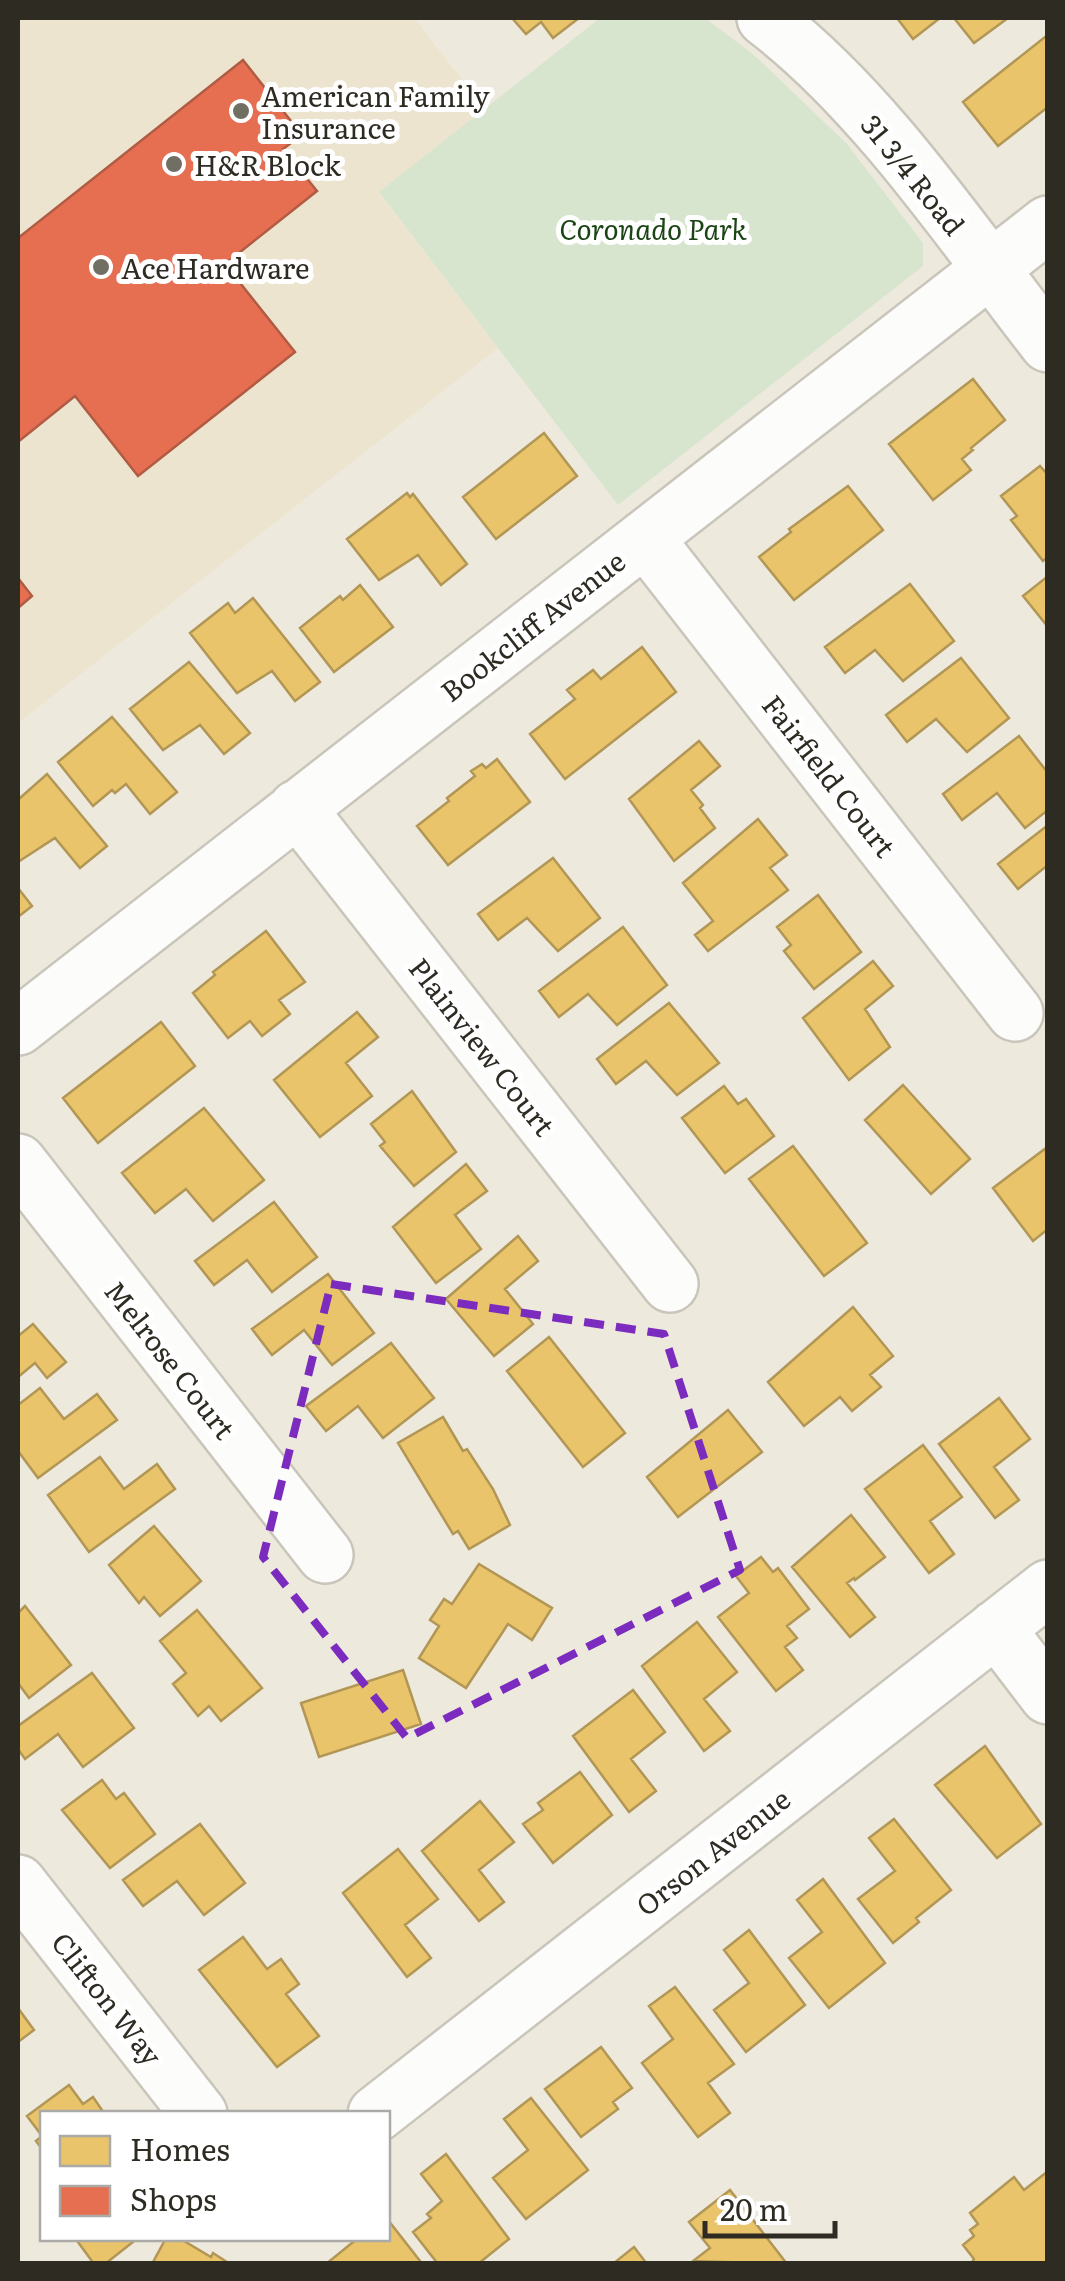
<svg xmlns="http://www.w3.org/2000/svg" width="1065" height="2281" font-family="Literata,serif">
  <style>
    .built { fill: #ece4ce }
    .green { fill: #d8e5ce }
    .homes { fill: #e9c46a; stroke: #b19655; stroke-width: 2.5 }
    .shops { fill: #e76f51; stroke: #b05b43; stroke-width: 2.5 }
    .lines { fill: none; stroke-linecap: round; stroke-linejoin: round }
    .minor-casing { stroke: #c9c5bb; stroke-width: 60 }
    .minor { stroke: #fcfcfa; stroke-width: 55 }
    .marked { fill: none; stroke: #7b2cbf; stroke-width: 8; stroke-dasharray: 20 12; stroke-linejoin: round }
    .poi-dot { fill: #716e64; stroke: #fff; stroke-width: 4 }
    .labels { text-anchor: middle; dominant-baseline: central; stroke-width: 10; stroke-linejoin: round; paint-order: stroke }
    .poi-label { font-size: 28px; fill: #2e2b23; stroke: #fff; text-anchor: start }
    .street-label { font-size: 28px; fill: #2e2b23; stroke: #fff }
    .park-label { font-size: 28px; font-style: italic; fill: #1c4516; stroke: #fff }
  </style>
  <rect width="100%" height="100%" fill="#eee9dd"/>
  <path class="built" d="M18,18H414L485,109L379,193L498,348L18,723Z"/>
  <path class="green" d="M600,18H705L753,54L847,144L923,243V266L618,505L379,192Z"/>
  <path class="homes" d="M512,18H579L553,38L541,22L526,34Z
    M897,18H940L913,39Z
    M954,18H1008L974,43Z
    M1045,37L1048,41V107L998,146L963,102Z
    M973,379L1005,420L971,448L973,450L962,459L971,470L933,500L889,444Z
    M544,433L577,476L496,539L463,497Z
    M1040,466L1048,475V557L1043,561L1011,520L1017,516L1001,496Z
    M848,486L883,530L794,600L759,557L791,532L789,529Z
    M407,493L410,497L413,494L467,564L441,585L418,555L379,580L347,539Z
    M1048,576V627L1023,596Z
    M910,584L954,641L903,681L875,650L845,673L825,647Z
    M360,585L393,627L334,672L300,628L340,596L343,600Z
    M253,598L320,682L295,701L272,671L237,693L190,633L228,603L235,613Z
    M642,647L676,692L565,779L530,734L575,699L567,690L593,670L601,679Z
    M961,658L1009,718L967,752L936,719L907,742L886,715Z
    M189,662L250,733L224,754L200,725L163,750L130,709Z
    M112,717L177,792L150,814L126,784L115,793L112,790L93,806L58,762Z
    M1019,736L1048,773V810L1025,828L997,793L962,820L943,794Z
    M699,741L720,766L691,790L703,805L700,808L715,828L674,861L629,799Z
    M497,759L530,802L448,865L417,826L449,801L447,798L475,776L471,771L482,764L486,768Z
    M47,774L107,846L80,868L55,838L18,862V795L20,798Z
    M758,819L787,855L770,868L788,890L708,951L695,935L713,921L683,883Z
    M1048,825V865L1018,889L998,864Z
    M553,858L600,918L558,951L527,918L498,940L478,914Z
    M18,888L32,906L18,917Z
    M818,895L861,952L814,989L784,951L791,945L777,927Z
    M623,927L667,985L617,1025L588,994L559,1017L539,991Z
    M266,931L305,982L279,1000L290,1014L262,1036L250,1021L228,1038L193,993L215,975L213,972Z
    M873,961L893,986L865,1009L890,1047L849,1080L803,1018Z
    M669,1003L719,1063L677,1095L646,1061L616,1084L597,1059Z
    M357,1012L378,1037L346,1063L372,1096L320,1137L274,1080Z
    M161,1022L195,1066L98,1143L63,1098Z
    M903,1085L970,1159L931,1194L865,1120Z
    M724,1086L738,1104L746,1099L774,1136L725,1173L682,1118Z
    M412,1091L456,1152L414,1186L380,1146L385,1142L371,1124Z
    M204,1108L264,1180L213,1221L186,1189L155,1213L122,1173Z
    M793,1146L867,1243L824,1276L749,1179Z
    M1046,1148L1048,1229L1033,1241L993,1188Z
    M466,1164L487,1191L455,1215L481,1249L436,1283L393,1227Z
    M274,1202L317,1257L272,1292L247,1260L214,1285L195,1261Z
    M518,1236L538,1261L505,1289L533,1324L494,1356L446,1299Z
    M328,1274L374,1333L332,1365L304,1330L272,1355L252,1329Z
    M853,1307L893,1356L870,1375L881,1387L852,1411L840,1397L804,1426L768,1382Z
    M33,1324L66,1362L47,1378L35,1363L18,1377V1336Z
    M549,1337L625,1433L583,1467L507,1371Z
    M391,1343L434,1398L383,1438L358,1406L326,1431L306,1406Z
    M40,1388L64,1419L97,1394L117,1420L38,1478L18,1451V1405Z
    M999,1398L1030,1439L994,1467L1019,1500L995,1518L939,1444Z
    M728,1410L762,1452L678,1517L647,1477Z
    M443,1417L463,1451L467,1449L493,1489L510,1525L469,1549L458,1531L453,1534L398,1443Z
    M923,1445L962,1497L930,1521L954,1554L929,1573L865,1489Z
    M100,1457L124,1489L157,1464L175,1489L89,1552L48,1495Z
    M851,1515L885,1557L855,1580L854,1578L847,1583L875,1617L850,1637L792,1567Z
    M154,1526L201,1581L160,1616L144,1597L139,1603L109,1565Z
    M761,1557L773,1572L778,1568L809,1609L787,1626L797,1638L785,1647L803,1670L776,1691L718,1617L749,1593L736,1576Z
    M479,1564L552,1608L532,1640L508,1624L466,1688L419,1658L439,1626L430,1620L444,1599L452,1604Z
    M25,1606L71,1665L29,1698L18,1683V1613Z
    M197,1610L262,1688L221,1721L209,1706L198,1716L173,1684L186,1673L160,1641Z
    M697,1622L737,1672L704,1699L730,1731L704,1751L642,1666Z
    M403,1670L421,1724L319,1757L301,1703Z
    M92,1673L134,1728L83,1767L58,1734L25,1759L18,1749V1726Z
    M633,1690L665,1732L631,1759L656,1791L629,1812L573,1736Z
    M985,1746L1041,1824L997,1858L935,1785Z
    M580,1772L612,1815L553,1863L523,1824L543,1810L538,1803Z
    M102,1780L116,1799L124,1793L155,1834L110,1868L62,1810Z
    M480,1801L514,1842L479,1870L504,1902L479,1921L422,1851Z
    M894,1819L951,1890L916,1918L919,1922L893,1943L858,1899L895,1871L869,1838Z
    M200,1824L245,1883L204,1915L177,1881L143,1906L123,1880Z
    M398,1849L438,1899L405,1925L431,1958L407,1977L343,1893Z
    M823,1879L885,1963L829,2008L789,1958L822,1932L797,1900Z
    M749,1930L805,2005L746,2052L714,2010L749,1983L724,1950Z
    M243,1937L267,1969L281,1959L299,1984L286,1994L319,2036L277,2067L199,1970Z
    M675,1987L734,2064L708,2083L730,2113L698,2137L642,2063L673,2039L649,2006Z
    M18,2008L34,2030L18,2042Z
    M601,2047L632,2088L613,2102L618,2109L581,2137L545,2089Z
    M69,2085L83,2104L93,2097L102,2110L98,2114H42V2149L36,2141L42,2136L27,2116Z
    M531,2098L588,2170L526,2219L493,2178L528,2150L504,2119Z
    M446,2154L509,2239L478,2264H438L413,2232L431,2218L427,2214L442,2201L421,2174Z
    M1048,2171V2264H971L974,2259L963,2245L974,2236L970,2230L978,2224L970,2213L1014,2177L1024,2190Z
    M730,2190L787,2264L693,2261L710,2248L689,2222Z
    M388,2220L420,2261L417,2264H326L358,2238H388Z
    M75,2238H138L105,2264H94Z
    M166,2238H179L211,2257L213,2253L230,2264H152Z
    M634,2247L647,2264H614V2263Z"/>
  <path class="shops" d="M243,60L302,135L283,149L317,191L225,264L295,352L138,476L75,396L18,442V238Z
    M18,578L32,596L18,608Z"/>
  <g class="lines">
    <g class="minor-casing">
      <path id="minor" d="M765,18C874,101 963,235 1048,344
        M645,538L1015,1013
        M297,808L670,1284
        M18,1027L1048,224
        M18,1162L325,1555
        M996,1628L1048,1696
        M18,1883L199,2114
        M376,2114L1048,1588"/>
    </g>
    <use href="#minor" class="minor"/>
  </g>
  <path class="marked" d="M331,1284L664,1334L740,1570L407,1738L263,1557Z"/>
  <g class="poi-dot">
    <circle cx="241" cy="111" r="10"/>
    <circle cx="174" cy="164" r="10"/>
    <circle cx="101" cy="267" r="10"/>
  </g>
  <g class="labels">
    <g class="poi-label">
      <text x="261" y="95">American Family<tspan x="261" dy="32">Insurance</tspan></text>
      <text x="194" y="164">H&amp;R Block</text>
      <text x="121" y="267">Ace Hardware</text>
    </g>
    <g class="street-label">
      <text transform="translate(914 174) rotate(51)">31 3/4 Road</text>
      <text transform="translate(532 625) rotate(-38)">Bookcliff Avenue</text>
      <text transform="translate(830 775) rotate(52)">Fairfield Court</text>
      <text transform="translate(483 1046) rotate(52)">Plainview Court</text>
      <text transform="translate(171 1359) rotate(52)">Melrose Court</text>
      <text transform="translate(712 1851) rotate(-38)">Orson Avenue</text>
      <text transform="translate(108 1998) rotate(52)">Clifton Way</text>
    </g>
    <g class="park-label">
      <text x="653" y="228">Coronado Park</text>
    </g>
  </g>
  <rect width="1065" height="2281" fill="none" stroke="#2e2b23" stroke-width="40"/>
  <rect x="40" y="2111" width="350" height="130" fill="#ffffff" stroke="#abaaa7" stroke-width="2.5"/>
  <rect x="60" y="2136" width="50" height="30" fill="#e9c46a" stroke="#abaaa7" stroke-width="2.5"/>
  <text x="130" y="2161" font-size="30" fill="#2e2b23">Homes</text>
  <rect x="60" y="2186" width="50" height="30" fill="#e76f51" stroke="#abaaa7" stroke-width="2.5"/>
  <text x="130" y="2211" font-size="30" fill="#2e2b23">Shops</text>
  <path d="M705 2221v15h130v-15" fill="none" stroke="#2e2b23" stroke-width="5"/>
  <text x="720" y="2221" font-size="30" fill="#2e2b23" stroke="#ffffff" stroke-width="8" paint-order="stroke">20 m</text>
</svg>
